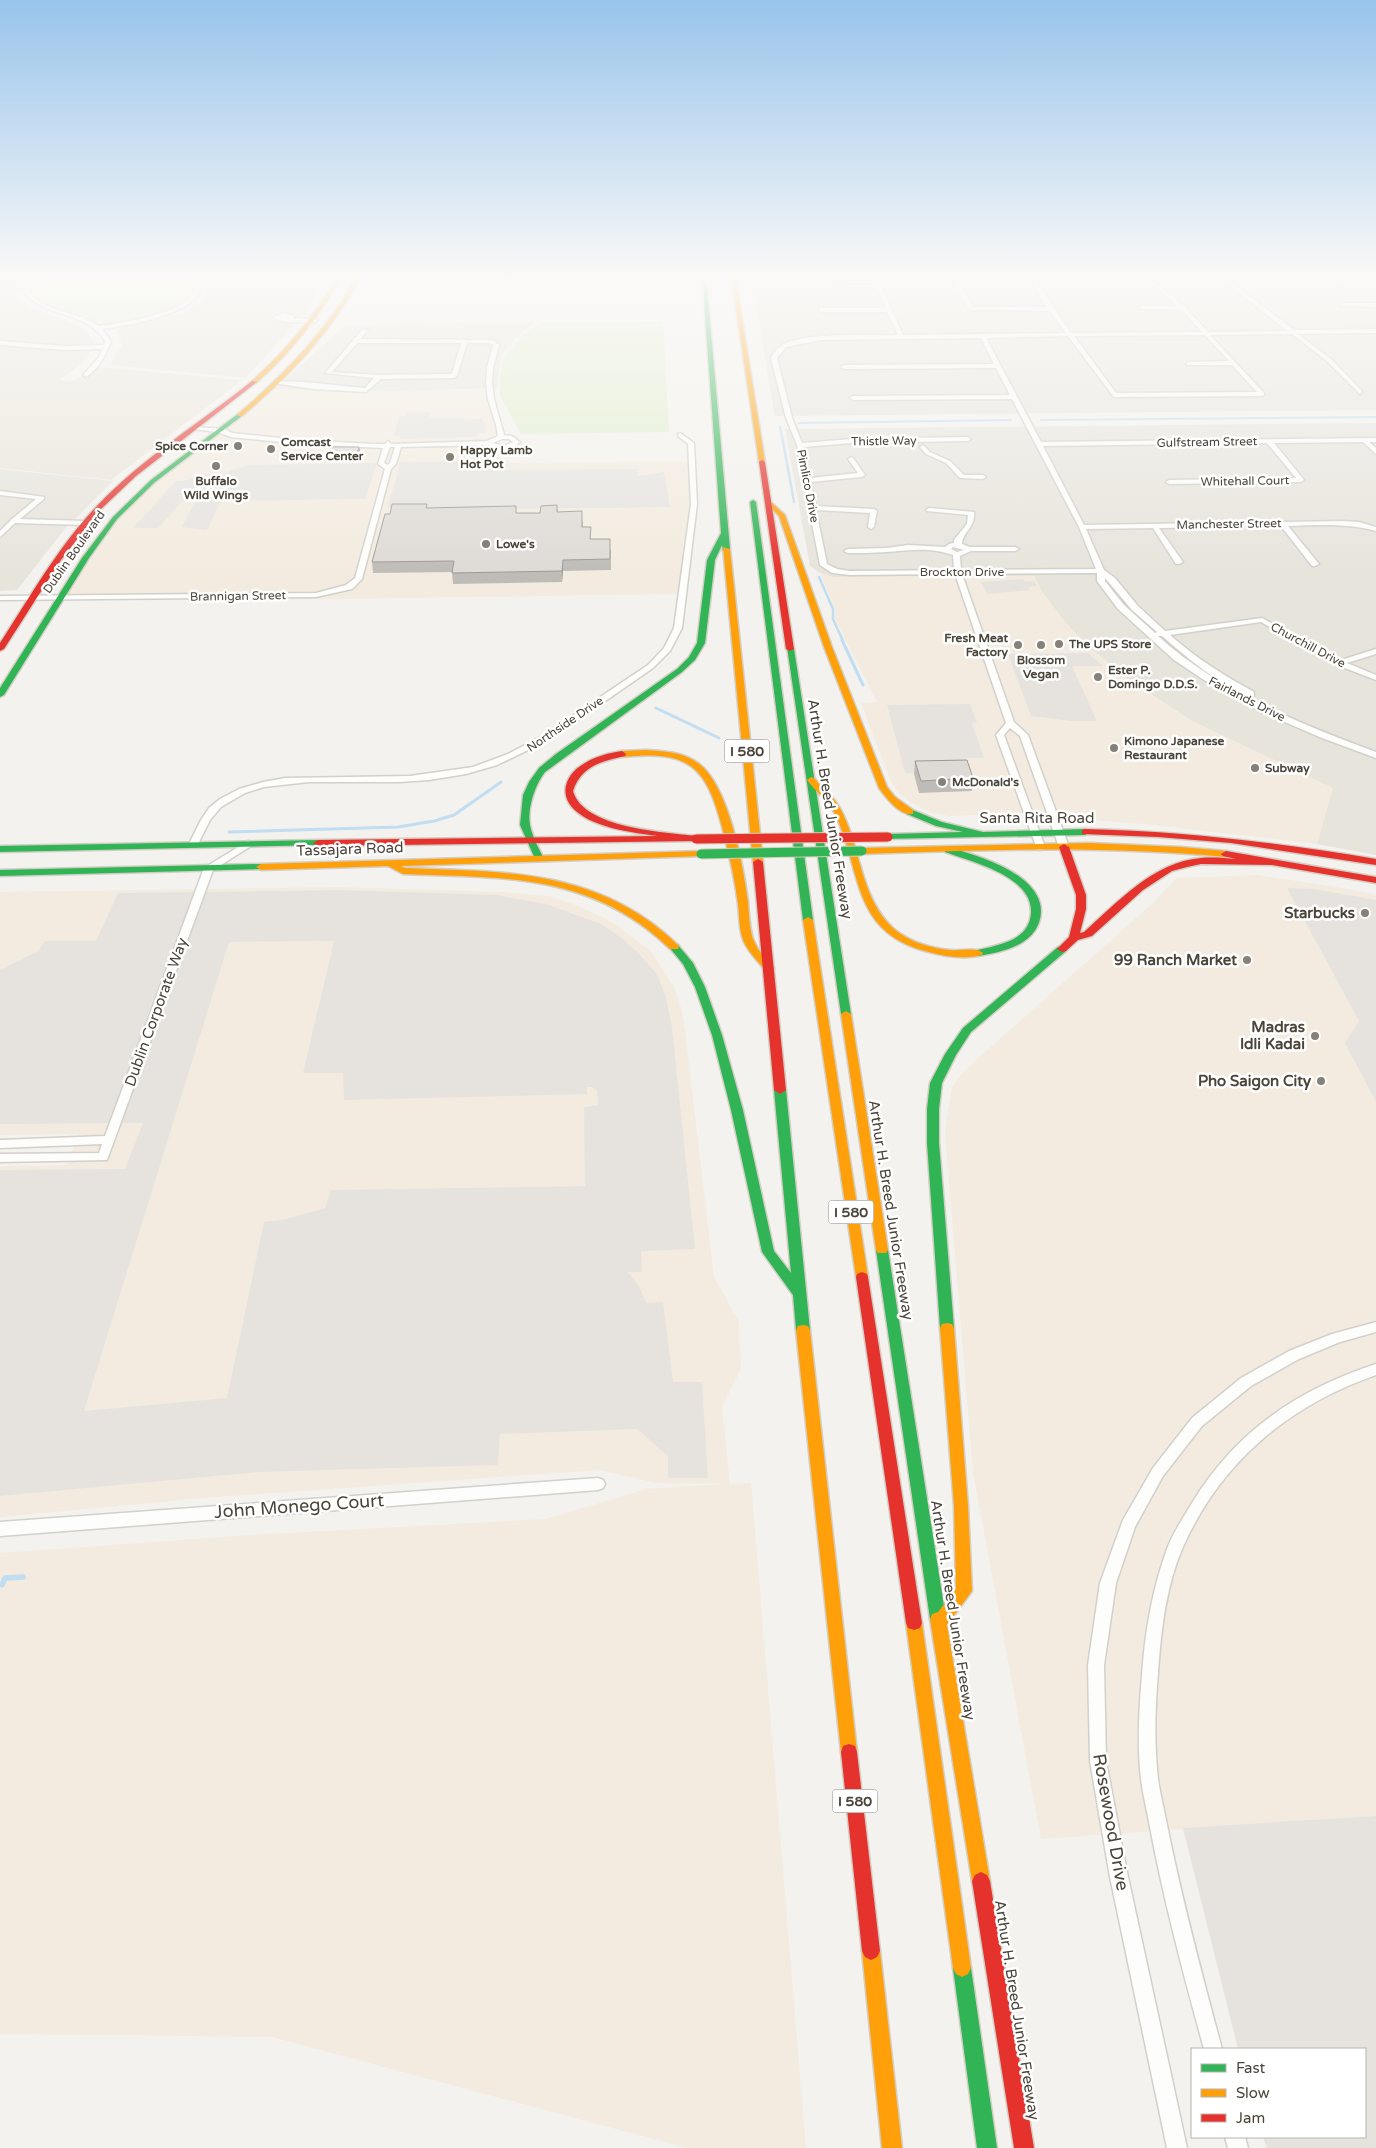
<svg xmlns="http://www.w3.org/2000/svg" width="1376" height="2148" font-family="'Varela Round',sans-serif">
  <style>
    .residential { fill: #e7e4dc }
    .commercial { fill: #f3ebdf }
    .industrial { fill: #e6e2de }
    .education { fill: #eae5da }
    .green { fill: #e1eecf }
    .parking { fill: #e6e3df; fill-rule: evenodd }
    .lines { fill: none; stroke-linecap: round; stroke-linejoin: round }
    .stream-far3 { stroke: #c0ddf1; stroke-width: 2 }
    .stream-far2 { stroke: #c0ddf1; stroke-width: 2.5 }
    .stream-far1 { stroke: #c0ddf1; stroke-width: 3 }
    .stream { stroke: #c0ddf1; stroke-width: 5.5 }
    .street-casing { stroke: #d2d0cb; stroke-width: 3 }
    .fast-casing { stroke: #d3cfc5; stroke-width: 3 }
    .slow-casing { stroke: #d3cfc5; stroke-width: 3 }
    .jam-casing { stroke: #d3cfc5; stroke-width: 3 }
    .street { fill: #fdfdfc; fill-rule: evenodd }
    .fast { fill: #30b455; fill-rule: evenodd }
    .slow { fill: #ff9f0a; fill-rule: evenodd }
    .jam { fill: #e5322d; fill-rule: evenodd }
    .fast-bridge-casing { stroke: #d6cebb; stroke-width: 11; stroke-linecap: butt }
    .jam-bridge-casing { stroke: #d6cebb; stroke-width: 11; stroke-linecap: butt }
    .fast-bridge { stroke: #30b455; stroke-width: 9 }
    .jam-bridge { stroke: #e5322d; stroke-width: 9 }
    .wall { fill: #bfbcb8 }
    .shaded-wall { fill: #9b9996 }
    .building { fill: #dedbd6; stroke: #9b9996 }
    .poi-dot { fill: #868178; stroke: #fff; stroke-width: 2 }
    .labels { text-anchor: middle; dominant-baseline: central; stroke-width: 5; stroke-linejoin: round; paint-order: stroke }
    .far-street-label { font-size: 12px; fill: #4b4439; stroke: #fff }
    .far-poi-label { font-size: 12px; font-weight: bold; fill: #4b4439; stroke: #fff; text-anchor: start }
    .shield { fill: #fff; stroke: #817c74; stroke-width: 1 }
    .shield-label { font-size: 14px; font-weight: bold; fill: #4b4439 }
    .street-label { font-size: 15px; fill: #4b4439; stroke: #fff }
    .poi-label { font-size: 15px; font-weight: bold; fill: #4b4439; stroke: #fff; text-anchor: end }
    .near-street-label { font-size: 18px; fill: #4b4439; stroke: #fff }
  </style>
  <rect width="100%" height="100%" fill="#f4f2ee"/>
  <path class="residential" d="M0,275H30L18,284L14,295L28,307L66,320L85,330L94,342L88,358L60,380L0,374Z
    M209,275H326L305,314L245,378L110,365L122,345L116,329L180,314L201,303L211,286Z
    M751,275H1376V410L775,416Z
    M535,322L515,339L501,356L497,388L364,392L274,389L346,325Z
    M1376,423V855L1317,844L1332,788L1192,721L1129,680L1090,648L1064,621L1042,592L1034,576L833,577L820,573L810,566L785,429Z
    M0,469L113,481L64,530L17,590L0,591Z"/>
  <path class="commercial" d="M274,389L364,392L482,389L487,392L503,442L500,460H509V463L691,461L689,518L678,594L340,599L64,600L106,534L140,495Z
    M820,573L833,577H854L1034,576L1042,592L1064,621L1090,648L1129,680L1192,721L1333,788L1317,844L1144,824L1101,821L1083,817L1071,811L949,816L930,812L910,802L899,793L891,782L861,703L877,702L835,619V609Z
    M1257,875L1344,888L1376,895V1816L1041,1839L973,1473L945,1132L952,1087L965,1070L1152,904L1177,878Z
    M339,887L503,892L549,896L581,907L612,922L651,951L674,987L682,1011L686,1038L714,1277L739,1322L741,1369L722,1407L730,1484L751,1483L806,2148H687L272,2037L0,2034V1553L250,1535L546,1519L646,1489L725,1484L655,1483L600,1470L204,1498L0,1517V1166L67,1165L78,1134L0,1135V892Z"/>
  <path class="industrial" d="M1376,1816V2148H1267L1263,2137H1365V2049H1238L1183,1828Z"/>
  <path class="education" d="M99,367L242,380L111,480L0,468V374L73,381Z"/>
  <path class="green" d="M45,275H190V294C175,309 124,328 103,324C94,322 77,314 66,310C53,306 37,303 32,288L35,283Z
    M663,321L669,432L521,434L500,396V375L504,358L524,334L541,323Z"/>
  <path class="parking" d="M407,412H430L429,418H463L465,420L482,418L486,426L485,433H477V437L399,439L400,436H394L399,416H406Z
    M506,461L505,470L637,469V476L664,472L670,507L463,510L447,507L387,508L401,462Z
    M377,463L365,499L221,501L207,530L182,527L205,483H199L158,528H133L176,481H183L201,476L205,474L223,475L231,470L248,465Z
    M1023,579L1025,581H1034L1037,586L1028,587L1030,590L988,594L980,582Z
    M1088,653L1103,666H1072L1097,721H1071L1031,716L1008,654Z
    M970,704L977,722L972,723L984,758H965L969,771L905,773L887,705Z
    M1287,888L1314,889L1376,900V1102L1345,1043L1359,1021Z
    M339,890L496,895L546,904L601,924L622,938L640,955L657,974L666,997L672,1027L695,1249L641,1251L642,1272H628L639,1286L646,1303L663,1302L673,1382H702L708,1478H668V1456L637,1429L500,1434L498,1465L259,1472L0,1496V1170L125,1169L143,1123L0,1124V970L38,951L45,941H96L118,893ZM334,941L303,1073H343L344,1100L587,1094V1087H592L597,1091L598,1105L584,1107L585,1186L331,1190L325,1208L282,1220L264,1222L227,1398L84,1411L229,942Z"/>
  <g class="lines">
    <path class="stream-far3" d="M1041,420L1376,417
      M799,423L1011,420
      M780,427L782,437"/>
    <path class="stream-far2" d="M782,436L794,502
      M819,577L833,609V619L843,641"/>
    <path class="stream-far1" d="M842,640L863,685
      M656,708L719,738
      M229,832L398,827L434,821L454,815L501,782"/>
    <path class="stream" d="M2,1585L5,1578L23,1577"/>
    <g class="street-casing">
      <path id="street" d="M33,275H38L30,285L29,292C46,313 78,311 99,326C121,323 193,313 196,286C197,283 195,278 194,275H198C200,278 202,283 201,286C198,315 125,326 102,329L111,341C106,355 99,369 86,377L83,375L99,357L102,349L65,350L0,345V341L65,346L104,345L105,341C87,310 45,319 24,292V288H0V286L25,285Z
        M872,275H876L903,335L1066,333L1050,311L969,310L951,275H955L973,307H1047L1028,275H1032L1071,333L1202,332L1182,310L1139,309L1141,306H1178L1152,284H1117L1119,282H1155L1185,307L1208,332L1287,331L1217,275H1222L1294,330L1376,329V333L1298,334L1331,359L1362,391L1360,394L1327,361L1292,334L1210,335L1264,393V395L1262,396L1114,397L1068,336L986,338L1041,442L1376,438V442H1369L1376,448V454L1363,442L1274,443L1304,480L1301,482L1169,484L1166,482L1169,480L1296,478L1267,443L1043,446L1084,525L1343,521L1359,522L1376,527V531C1347,523 1318,525 1288,526L1319,564L1315,566H1312L1281,526L1159,528L1183,562L1179,564H1176L1153,528L1086,529L1104,570L1115,578L1138,606L1165,631L1262,618L1341,660L1376,649V654L1347,663L1376,675V680L1337,665L1261,622L1170,635C1196,658 1223,675 1254,692V696H1251C1221,687 1185,656 1162,636H1158C1220,692 1298,723 1376,752V758L1322,738L1259,711L1204,680L1174,660L1118,609L1097,581V573L962,574L1014,722L1028,735L1069,847L1064,850L1059,847L1020,736L1010,728L1004,735L1045,847L1040,850L1037,849L996,735L1006,723L955,574L850,575L832,573L820,565L797,445L786,418L771,358C774,353 776,349 781,346C803,331 870,336 898,335L887,312H821L818,310L821,308H886L877,287H812L810,286L875,284ZM1205,335L1229,361L1188,362L1186,365H1232L1257,392L1116,393L1074,336ZM981,338L994,364L844,365L841,367L844,369L996,368L1010,395L853,396L850,398L853,400L1012,399L1079,527L1096,569L961,570L960,556L971,551H1015L1019,549L1015,547H970L962,544C963,531 976,527 974,512L929,508L926,510L927,511L968,515L967,524L954,540V543L949,544L945,547L908,545L887,548L848,549L844,551L848,553C861,553 874,553 887,552C912,550 929,547 953,555L954,570L850,571L837,569L827,564L816,510L870,513L868,527L871,529L874,527L877,511L874,509L816,506L811,482L862,477L865,475L853,458L851,457L848,459L858,473L810,478L803,447L852,443L968,441L971,439L968,437L852,439L802,443L792,418L777,358L786,347L821,340ZM953,547L964,550L957,552L951,549ZM1105,578L1132,610L1157,632L1155,633L1124,605L1105,581Z
        M1376,279V281L1310,282L1308,281Z
        M1342,303H1376V307L1340,306Z
        M283,313L294,316V318L318,320L315,322H284L273,318Z
        M363,329L368,330L360,339L493,340L499,345L493,368L492,383L494,399L504,435L512,436L520,442L514,447L504,449L488,445L401,447L396,464L391,469L362,579L352,589L316,597L0,600V596L316,593L346,585L355,578L385,469L378,464L383,448L300,444L231,437L217,432L193,429L196,427L225,429L232,433L300,440L374,444H385L388,441L391,444L487,441L498,436L496,425L488,399L486,383L487,368L493,345L490,343H467L457,376L454,378L381,379L366,392L314,389L273,383C284,378 348,387 365,388L374,378L325,373ZM357,343H461L452,374L379,375L332,372ZM502,439H509L513,442L504,446L493,443ZM390,447H395L390,463L388,465L384,463Z
        M680,433L694,443L697,504L682,628L670,651L653,668L549,740L497,765L466,774L429,780L400,782H309L264,787L245,793L221,807L210,820L197,846H191L189,844L201,820L209,808L220,799L239,789L263,782L285,778L410,776L473,767L508,754L542,736L648,665L664,648L674,628L691,504L688,444L678,436V434Z
        M923,445L930,452L950,461L964,475H983L986,477L983,479L960,478L946,463L926,454L920,447Z
        M0,491L44,497V499L20,519L85,521L88,523L85,525L15,523L0,537V531L11,520L36,499L0,495Z
        M248,841L251,842V846L213,870L107,1160L0,1162V1154L99,1153L102,1144L0,1148V1140L105,1136L204,868Z
        M1376,1322V1332L1340,1342L1299,1359L1251,1386L1202,1426L1163,1476L1135,1527L1116,1583L1104,1665L1106,1761L1128,1877L1187,2148H1167L1110,1877L1090,1761L1088,1665L1100,1583L1123,1520L1153,1468L1192,1418L1241,1378L1289,1351L1332,1334Z
        M1376,1364V1375C1290,1405 1221,1461 1183,1547C1166,1585 1161,1631 1158,1673C1155,1708 1154,1744 1158,1779C1160,1794 1164,1809 1167,1825C1182,1900 1202,1975 1222,2049H1204C1184,1976 1164,1902 1150,1827C1147,1811 1143,1795 1141,1779C1137,1745 1139,1709 1142,1675C1145,1632 1152,1590 1167,1549C1173,1533 1183,1518 1192,1503C1236,1431 1297,1390 1376,1364Z
        M598,1478L603,1480L605,1484L603,1488L598,1490L0,1536V1522Z
        M1225,2137H1245L1248,2148H1228Z"/>
    </g>
    <g class="fast-casing">
      <path id="fast" d="M702,275H706L730,549L723,551L722,545L715,560L705,643L695,660L682,672L545,772C535,785 527,808 530,825C532,836 539,849 544,859L542,861H536L520,825L523,795L529,782L539,768L556,754L677,669L689,657L697,643L707,560L721,533Z
        M238,414L243,415L155,482L117,519L89,558L4,695L0,697V688L82,558L113,517L151,480Z
        M753,500L756,502L813,920L808,923L803,920L750,502Z
        M787,647L794,649L851,1014L846,1017L841,1014Z
        M910,809L942,822L983,832L1085,829L1090,832L1085,835L885,839L883,837L888,834L963,832L936,826L907,814L905,812Z
        M318,840L323,843L321,845L0,852V846Z
        M948,847C973,854 1005,864 1025,881C1034,889 1041,899 1041,911C1040,944 1004,952 978,956L974,955L973,953L974,951C997,945 1029,942 1031,913C1033,876 972,862 945,852V848Z
        M261,864L264,865L266,867L264,869L0,876V870Z
        M674,944L678,945L693,963L705,987L722,1035L743,1110L774,1251L791,1273L774,1090L780,1086L786,1090L810,1330L808,1334L803,1335L798,1334L796,1330L793,1295L762,1252L731,1110L712,1035L695,987L683,964L669,947Z
        M1062,946L1066,947L1067,949L1066,951L971,1032L956,1055L942,1083L939,1109V1143L954,1328L952,1332L947,1333L942,1332L940,1328L927,1143V1109L930,1083L945,1054L963,1028L1058,947Z
        M882,1245L886,1247L888,1250L946,1619L944,1624L938,1626L932,1624L930,1619L876,1250L878,1247Z
        M962,1959L968,1962L971,1968L997,2148H977L953,1968L956,1962Z"/>
    </g>
    <g class="slow-casing">
      <path id="slow" d="M339,275H343C319,316 292,352 256,383H252V381C287,350 315,315 339,275Z
        M358,275H362C332,331 291,375 242,416H238V414C286,373 327,330 358,275Z
        M731,275H735L765,462L762,464L759,462Z
        M768,503H772L785,515L832,647L887,787L895,797L913,810V814C900,816 886,798 879,788L824,647L779,516L768,505Z
        M723,547L730,549L763,862L758,865L753,862Z
        M646,750C664,751 683,752 698,763C728,784 743,864 748,901C749,913 749,926 753,939L758,949L774,968L773,970H765C757,960 748,952 743,940C738,926 740,912 737,898C734,874 728,851 722,827C706,765 688,750 622,757L618,754L622,751Z
        M811,777L814,778C824,789 837,800 843,814C860,849 861,893 888,923C903,940 929,948 950,950C959,951 977,947 983,953L982,955C963,960 943,956 925,951C850,931 862,868 834,812C827,800 815,791 807,780Z
        M1090,843L1181,847L1226,851L1231,854L1226,857C1105,845 984,850 862,854L857,851L862,848Z
        M701,851L706,854L704,856L401,866L405,868C507,872 599,869 678,945L679,947L678,949H670C592,873 504,878 403,874L388,866L261,870L256,867L261,864Z
        M808,917L813,920L868,1277L867,1280L862,1282L857,1280L856,1277L803,920Z
        M846,1011L851,1014L888,1250L886,1253H878L876,1250L841,1014Z
        M947,1323L952,1324L954,1328L968,1506L972,1591L947,1625L990,1881L987,1887L981,1890L975,1887L972,1881L930,1619L932,1614L938,1612L956,1589L954,1506L940,1328L942,1324Z
        M803,1325L808,1326L810,1330L857,1752L855,1758L849,1760L843,1758L841,1752L796,1330L798,1326Z
        M914,1616L920,1618L922,1623L971,1968L968,1974L962,1977L956,1974L953,1968L906,1623L908,1618Z
        M871,1942L877,1945L880,1951L902,2148H882L862,1951L865,1945Z"/>
    </g>
    <g class="jam-casing">
      <path id="jam" d="M252,381L257,382L136,476L100,510L61,560L4,649L0,651V643C30,597 58,547 96,507C142,458 200,423 252,381Z
        M762,460L765,462L794,649L790,651L786,649L759,462Z
        M622,751L626,754L625,756C602,761 581,766 573,791C583,828 663,832 696,836L701,839L699,841L318,846L313,843L318,840L658,836C634,833 596,828 577,812C557,796 565,774 585,763C596,756 609,753 622,751Z
        M1085,829C1183,831 1279,843 1376,859V865L1231,843L1158,837L1082,834V830Z
        M1064,844L1069,847L1086,895V909L1080,933L1084,932C1118,902 1153,862 1201,858C1212,857 1225,858 1236,859L1223,856L1221,854L1226,851L1376,877V883L1272,865L1201,864L1187,867L1172,871L1143,890L1092,936L1078,940L1066,951L1062,952L1057,949L1069,937L1076,909V895L1059,847Z
        M758,859L763,862L786,1090L780,1094L774,1090L753,862Z
        M862,1272L867,1274L868,1277L922,1623L920,1628L914,1630L908,1628L906,1623L856,1277L857,1274Z
        M849,1744L855,1746L857,1752L880,1951L877,1957L871,1960L865,1957L862,1951L841,1752L843,1746Z
        M981,1872L987,1875L990,1881L1034,2148H1014L972,1881L975,1875Z"/>
    </g>
    <use href="#street" class="street"/>
    <use href="#fast" class="fast"/>
    <use href="#slow" class="slow"/>
    <use href="#jam" class="jam"/>
    <g class="fast-bridge-casing">
      <path id="fast-bridge" d="M701,854L862,851"/>
    </g>
    <g class="jam-bridge-casing">
      <path id="jam-bridge" d="M696,839L888,837"/>
    </g>
    <use href="#fast-bridge" class="fast-bridge"/>
    <use href="#jam-bridge" class="jam-bridge"/>
  </g>
  <path class="wall" d="M359,447L360,450L356,462H327V460Z
    M557,505L558,512L583,522V527L591,539L611,550V570L563,571L562,582L453,584L452,572L373,573L372,562L390,514L428,508L517,513H540Z
    M915,761L973,778L972,791L919,793L914,774Z"/>
  <path class="shaded-wall" d="M359,447L360,450L356,462L355,459Z
    M563,560V571L562,582V571Z"/>
  <path class="building" d="M331,447H359L355,459L327,460Z
    M392,504H427L426,508L516,506V513H540L541,506L557,505V512L582,511V527H591L590,539H610V559L563,560L562,571L452,573L454,561L372,562L385,514H390Z
    M967,760L973,778L921,781L915,761Z"/>
  <linearGradient id="sky" x2="0" y2="1"><stop stop-color="#98c4ec"/><stop offset="0.48" stop-color="#faf9f7"/><stop offset="1" stop-color="#faf9f7" stop-opacity="0"/></linearGradient>
  <rect width="1376" height="576" fill="url(#sky)"/>
  <g class="poi-dot">
    <circle cx="238" cy="446" r="5"/>
    <circle cx="271" cy="449" r="5"/>
    <circle cx="450" cy="457" r="5"/>
    <circle cx="216" cy="466" r="5"/>
    <circle cx="486" cy="544" r="5"/>
    <circle cx="1059" cy="644" r="5"/>
    <circle cx="1018" cy="645" r="5"/>
    <circle cx="1041" cy="645" r="5"/>
    <circle cx="1098" cy="677" r="5"/>
    <circle cx="1114" cy="748" r="5"/>
    <circle cx="1255" cy="768" r="5"/>
    <circle cx="942" cy="782" r="5"/>
    <circle cx="1365" cy="913" r="5"/>
    <circle cx="1247" cy="960" r="5"/>
    <circle cx="1315" cy="1036" r="5"/>
    <circle cx="1321" cy="1081" r="5"/>
  </g>
  <g class="labels">
    <g class="far-street-label">
      <text transform="translate(884 441) rotate(-1)">Thistle Way</text>
      <text transform="translate(1207 442) rotate(-1)">Gulfstream Street</text>
      <text transform="translate(1245 481) rotate(-1)">Whitehall Court</text>
      <text transform="translate(808 486) rotate(79)">Pimlico Drive</text>
      <text transform="translate(1229 524) rotate(-1)">Manchester Street</text>
      <text transform="translate(74 552) rotate(-55)">Dublin Boulevard</text>
      <text x="962" y="572">Brockton Drive</text>
      <text transform="translate(238 596) rotate(-1)">Brannigan Street</text>
      <text transform="translate(1308 645) rotate(28)">Churchill Drive</text>
      <text transform="translate(1247 699) rotate(27)">Fairlands Drive</text>
      <text transform="translate(565 724) rotate(-34)">Northside Drive</text>
    </g>
    <g class="far-poi-label">
      <text x="281" y="442">Comcast<tspan x="281" dy="14">Service Center</tspan></text>
      <text x="228" y="446" text-anchor="end">Spice Corner</text>
      <text x="460" y="450">Happy Lamb<tspan x="460" dy="14">Hot Pot</tspan></text>
      <text x="216" y="481" text-anchor="middle">Buffalo<tspan x="216" dy="14">Wild Wings</tspan></text>
      <text x="496" y="544">Lowe's</text>
      <text x="1008" y="638" text-anchor="end">Fresh Meat<tspan x="1008" dy="14">Factory</tspan></text>
      <text x="1069" y="644">The UPS Store</text>
      <text x="1041" y="660" text-anchor="middle">Blossom<tspan x="1041" dy="14">Vegan</tspan></text>
      <text x="1108" y="670">Ester P.<tspan x="1108" dy="14">Domingo D.D.S.</tspan></text>
      <text x="1124" y="741">Kimono Japanese<tspan x="1124" dy="14">Restaurant</tspan></text>
      <text x="1265" y="768">Subway</text>
      <text x="952" y="782">McDonald's</text>
    </g>
    <g class="shield">
      <rect x="724.5" y="739.5" width="45" height="23" rx="4"/>
      <rect x="828.5" y="1200.5" width="45" height="23" rx="4"/>
      <rect x="832.5" y="1789.5" width="45" height="23" rx="4"/>
    </g>
    <g class="shield-label">
      <text x="747" y="751">I 580</text>
      <text x="851" y="1212">I 580</text>
      <text x="855" y="1801">I 580</text>
    </g>
    <g class="street-label">
      <text transform="translate(830 809) rotate(81)">Arthur H. Breed Junior Freeway</text>
      <text x="1037" y="818">Santa Rita Road</text>
      <text transform="translate(350 849) rotate(-2)">Tassajara Road</text>
      <text transform="translate(156 1012) rotate(-70)">Dublin Corporate Way</text>
      <text transform="translate(891 1210) rotate(81)">Arthur H. Breed Junior Freeway</text>
      <text transform="translate(953 1610) rotate(81)">Arthur H. Breed Junior Freeway</text>
      <text transform="translate(1017 2010) rotate(81)">Arthur H. Breed Junior Freeway</text>
    </g>
    <g class="poi-label">
      <text x="1355" y="913">Starbucks</text>
      <text x="1237" y="960">99 Ranch Market</text>
      <text x="1305" y="1027">Madras<tspan x="1305" dy="17">Idli Kadai</tspan></text>
      <text x="1311" y="1081">Pho Saigon City</text>
    </g>
    <g class="near-street-label">
      <text transform="translate(299 1506) rotate(-4)">John Monego Court</text>
      <text transform="translate(1111 1822) rotate(80)">Rosewood Drive</text>
    </g>
  </g>
  <rect x="1191" y="2048" width="175" height="90" fill="#ffffff" stroke="#b7b4b0"/>
  <rect x="1201" y="2064" width="25" height="8" fill="#30b455" stroke="#b7b4b0"/>
  <text x="1236" y="2073" font-size="15" fill="#4b4439">Fast</text>
  <rect x="1201" y="2089" width="25" height="8" fill="#ff9f0a" stroke="#b7b4b0"/>
  <text x="1236" y="2098" font-size="15" fill="#4b4439">Slow</text>
  <rect x="1201" y="2114" width="25" height="8" fill="#e5322d" stroke="#b7b4b0"/>
  <text x="1236" y="2123" font-size="15" fill="#4b4439">Jam</text>
</svg>
